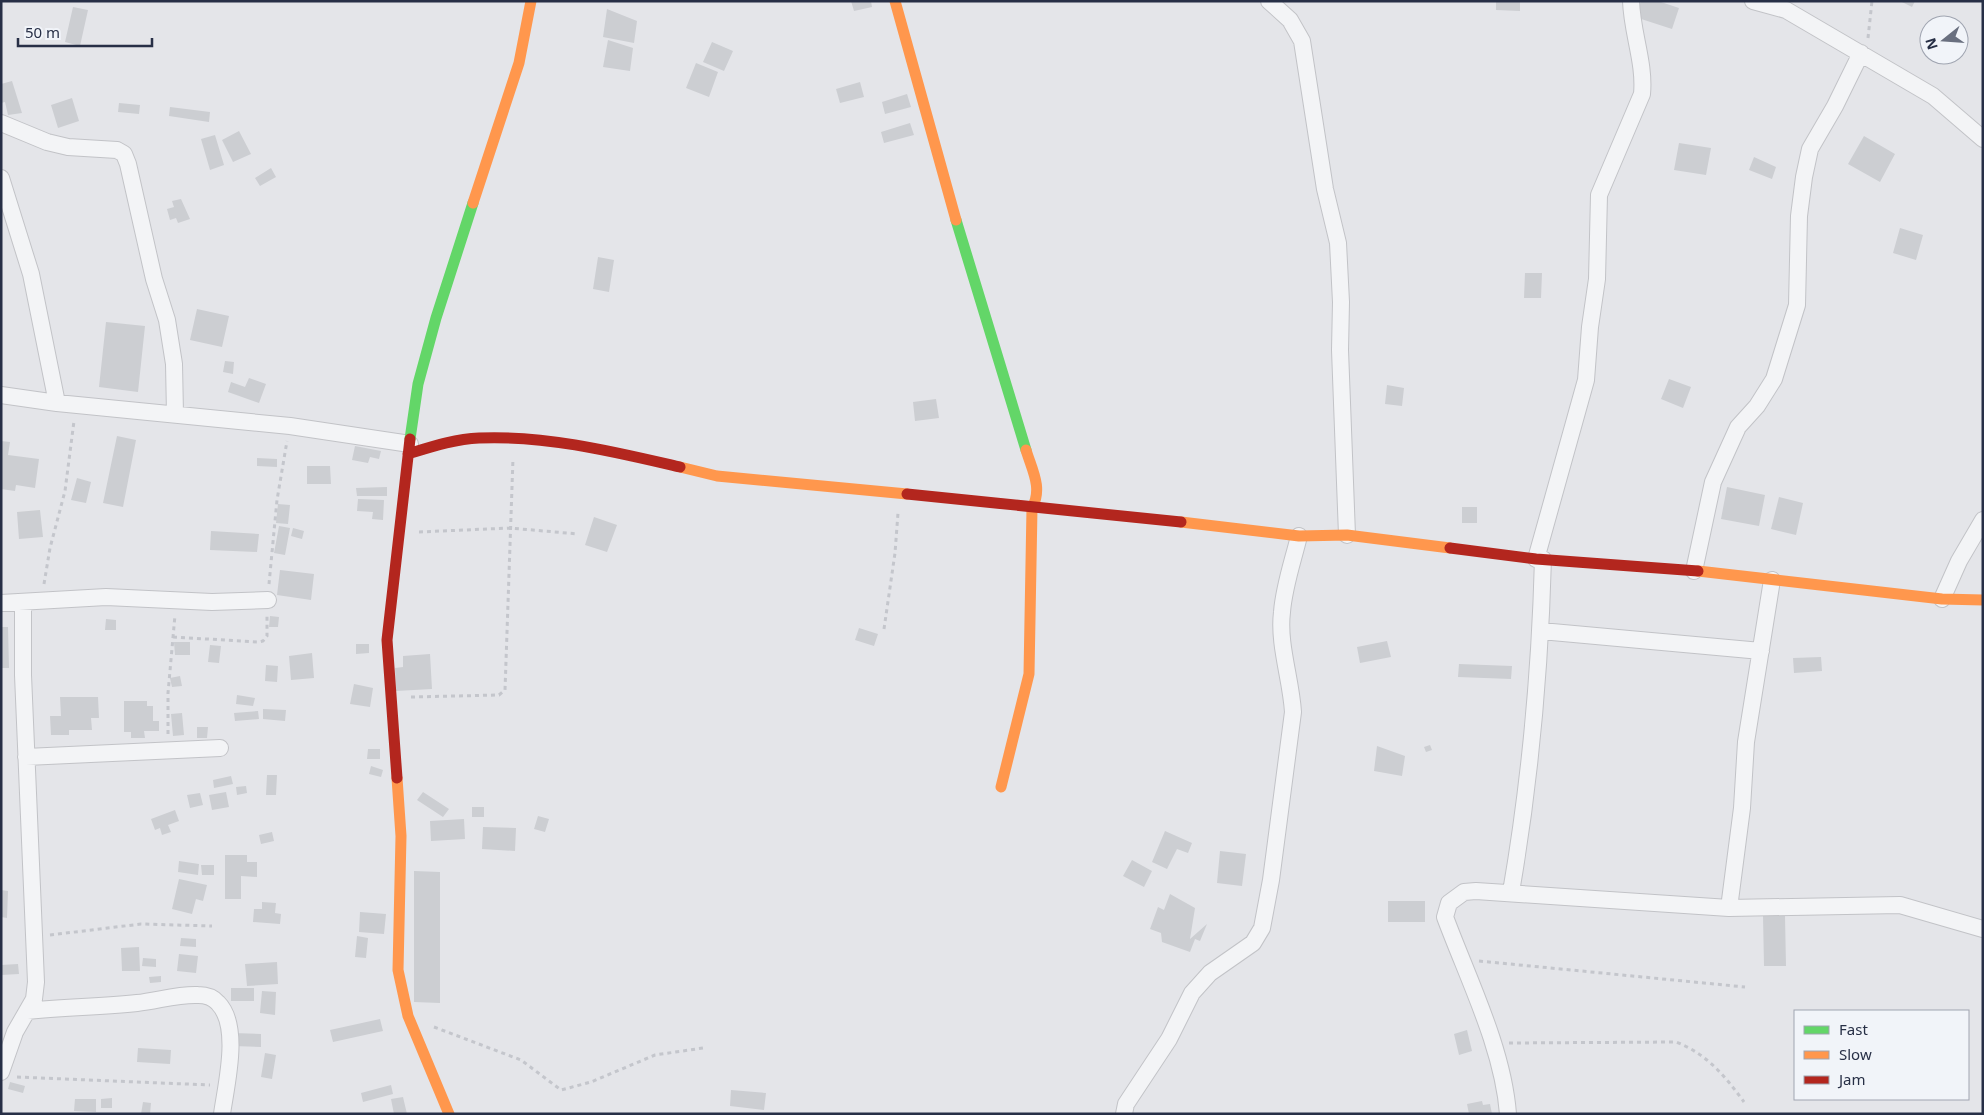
<svg xmlns="http://www.w3.org/2000/svg" width="1984" height="1115" font-family="'Noto Sans',sans-serif">
  <style>
    .building { fill: #ccced2 }
    .lines { fill: none; stroke-linecap: round; stroke-linejoin: round }
    .street-casing { stroke: #c2c3c7; stroke-width: 18 }
    .path { stroke: #c4c6cc; stroke-width: 3; stroke-dasharray: 4 4; stroke-linecap: butt }
    .street { stroke: #f3f4f6; stroke-width: 16 }
    .fast { stroke: #63d668; stroke-width: 11 }
    .slow { stroke: #ff974d; stroke-width: 11 }
    .jam { stroke: #b3261e; stroke-width: 11 }
  </style>
  <rect width="100%" height="100%" fill="#e4e5e9"/>
  <path class="building" d="M851,1H871L872,7L854,11Z
    M1496,1H1520V11L1496,10Z
    M1641,1H1658L1679,8L1672,29L1635,17Z
    M1900,1H1915L1912,7Z
    M73,7L88,10L80,46L65,42Z
    M607,9L637,21L634,43L603,37Z
    M608,40L633,48L630,71L603,67Z
    M712,42L733,51L724,71L703,62Z
    M696,63L718,72L709,97L686,88Z
    M12,81L22,113L8,115L5,102L1,103V84Z
    M860,82L864,97L840,103L836,89Z
    M907,94L911,107L885,114L882,102Z
    M72,98L79,121L58,128L51,105Z
    M119,103L140,105L139,114L118,112Z
    M170,107L210,112L209,122L169,116Z
    M910,123L914,135L884,143L881,132Z
    M239,131L251,154L233,162L222,140Z
    M215,135L224,165L210,170L201,139Z
    M1864,136L1895,154L1880,182L1848,164Z
    M1679,143L1711,148L1706,175L1674,170Z
    M1754,157L1776,167L1772,179L1749,170Z
    M271,168L276,177L260,186L255,178Z
    M181,199L190,219L178,223L176,218L170,220L167,209L174,207L172,201Z
    M1900,228L1923,235L1916,260L1893,253Z
    M598,257L614,260L609,292L593,289Z
    M1525,273H1542L1541,298H1524Z
    M197,309L229,316L222,347L190,340Z
    M106,322L145,326L138,392L99,387Z
    M225,361L234,362L233,374L223,372Z
    M249,378L266,384L259,403L228,392L231,382L245,387Z
    M1669,379L1691,387L1683,408L1661,399Z
    M1387,385L1404,388L1402,406L1385,404Z
    M936,399L939,418L915,421L913,402Z
    M117,436L136,440L123,507L103,503Z
    M1,441L10,442L8,455L39,459L35,488L16,485L15,491L1,489Z
    M355,446L381,451L379,459L370,457L368,463L352,460Z
    M257,458L277,459V467L257,466Z
    M307,466H330L331,484H307Z
    M77,478L91,482L86,503L71,500Z
    M387,487V496H357L356,488Z
    M1727,487L1765,495L1759,526L1721,519Z
    M1779,497L1803,503L1796,535L1771,529Z
    M358,499L384,500L383,520L372,519L373,512L357,511Z
    M278,504L290,505L288,524L276,523Z
    M1462,507H1477V523H1462Z
    M40,510L43,537L19,539L17,512Z
    M594,517L617,525L607,552L585,545Z
    M279,526L290,528L285,555L274,553Z
    M293,528L304,531L302,539L291,536Z
    M211,531L259,534L257,552L210,550Z
    M280,570L314,574L311,600L277,595Z
    M270,616L279,617L278,627H269Z
    M106,619L116,620V630H105Z
    M1,627H8L9,668H1Z
    M859,628L878,634L874,646L855,640Z
    M1387,641L1391,657L1360,663L1357,647Z
    M174,642H190V655H175Z
    M356,644H369V653L356,654Z
    M210,645L221,646L219,663L208,662Z
    M312,653L314,678L291,680L289,656Z
    M430,654L432,689L396,691L395,668L403,667V656Z
    M1821,657L1822,671L1794,673L1793,658Z
    M1459,664L1512,666L1511,679L1458,677Z
    M266,665L278,666L277,682L265,681Z
    M180,676L182,686L172,687L170,678Z
    M354,684L373,688L370,707L350,704Z
    M237,695L255,698L253,706L236,704Z
    M60,697H98L99,718H91L92,730H69V735H51L50,716H61Z
    M124,701H147V706H153V721H159V731H144L145,738H131V732H124Z
    M263,709L286,710L285,721L263,719Z
    M258,711L259,719L235,721L234,713Z
    M182,713L184,735L173,736L171,714Z
    M197,727H208L207,738H197Z
    M1430,745L1432,750L1426,752L1424,747Z
    M1377,746L1405,756L1402,776L1374,771Z
    M368,749H380V759H367Z
    M371,766L383,770L381,777L369,774Z
    M267,775H277L276,795H266Z
    M231,776L233,784L214,788L213,780Z
    M246,786L247,793L237,795L236,787Z
    M226,792L229,807L212,810L209,795Z
    M423,792L449,809L443,817L417,800Z
    M200,793L203,805L190,808L187,795Z
    M472,807H484V817H472Z
    M175,810L179,821L168,825L171,832L162,835L160,828L155,830L151,819Z
    M538,816L549,819L545,832L534,829Z
    M464,819L465,839L431,841L430,821Z
    M483,827L516,828L515,851L482,849Z
    M1165,831L1192,843L1188,853L1177,849L1167,869L1152,862Z
    M272,832L274,841L261,844L259,835Z
    M1220,851L1246,854L1242,886L1217,883Z
    M225,855H247V862H257V877L241,876V899H225Z
    M1132,860L1152,871L1144,887L1123,876Z
    M179,861L199,864L198,875L178,872Z
    M201,865H214V875H202Z
    M414,871L440,872V1003L414,1002Z
    M179,879L207,885L203,901L196,899L192,914L172,909Z
    M1,890L8,891L7,918L1,917Z
    M1170,894L1195,908L1190,939L1207,924L1200,941L1195,939L1190,952L1162,942L1161,933L1150,929L1158,907L1164,910Z
    M1388,901H1425V922H1388Z
    M262,902L276,903L275,913L281,914L280,924L253,922L254,909H262Z
    M360,912L386,914L384,934L359,932Z
    M1763,916H1785L1786,966H1764Z
    M357,936L368,938L366,958L355,957Z
    M181,938L196,939V947L180,946Z
    M139,947L140,971H122L121,948Z
    M179,954L198,956L196,973L177,971Z
    M143,958L156,959V967L142,966Z
    M277,962L278,984L247,986L245,964Z
    M18,964L19,974L1,975V965Z
    M161,976V982L150,983L149,977Z
    M231,988H254V1001H231Z
    M262,991L276,992L275,1015L260,1013Z
    M380,1019L383,1031L333,1042L330,1030Z
    M1467,1030L1472,1051L1459,1055L1454,1034Z
    M233,1033L261,1034V1047L233,1046Z
    M138,1048L171,1050L170,1064L137,1062Z
    M265,1053L276,1055L272,1079L261,1077Z
    M10,1082L25,1086L23,1093L8,1089Z
    M391,1085L393,1094L363,1102L361,1093Z
    M731,1090L766,1093L764,1110L730,1106Z
    M403,1097L407,1114H394L391,1099Z
    M112,1098V1108H101V1099Z
    M75,1099H96V1112L74,1111Z
    M1482,1101L1483,1105L1490,1104L1492,1114H1469L1467,1104Z
    M143,1102L151,1103L150,1114H141Z"/>
  <g class="lines">
    <g class="street-casing">
      <path id="street" d="M1269,1L1290,20L1302,41L1325,189L1338,243L1341,302L1340,350L1347,535
        M1753,1L1786,10L1933,96L1983,139
        M1,123L47,142L68,147L117,150L124,154L128,164L154,279L167,320L174,364L175,414
        M1,178L31,274L57,403
        M1,395L57,403L290,426L410,444
        M1536,559L1586,380L1590,327L1597,279L1599,195L1642,94C1645,63 1632,33 1631,1
        M1694,571L1713,482L1738,427L1757,406L1774,379L1797,305L1799,216L1804,177L1810,149L1835,106L1861,53
        M1942,599L1959,561L1983,520
        M1,603L106,597L212,602L268,600
        M1541,631L1761,651
        M26,757L220,748
        M1511,892C1530,782 1540,671 1543,559
        M1729,908L1742,808L1746,742L1772,580
        M27,1011C64,1007 101,1007 137,1003C157,1001 178,994 198,995C205,995 213,997 218,1003C241,1026 226,1085 222,1114
        M1,1072L15,1032L34,999L36,982L23,675V603
        M1124,1114L1126,1104L1169,1039L1192,993L1210,973L1253,943L1262,928L1271,880L1293,712C1291,679 1278,644 1282,612C1284,586 1293,561 1299,536
        M1508,1114C1503,1048 1468,979 1445,917L1449,903L1464,892L1476,891L1729,908L1900,905L1983,929"/>
    </g>
    <path class="path" d="M1868,38L1872,1
      M419,532L510,528L578,534
      M44,584L50,548L65,491L74,421
      M269,584L277,500L287,441
      M884,629L895,553L898,513
      M173,637L258,642L263,641L267,636V615
      M411,697L499,695L505,690L513,458
      M168,734V693L175,615
      M50,935L141,924L212,926
      M1479,961L1745,987
      M434,1027L521,1060L561,1090L591,1082L655,1055L703,1048
      M1509,1043L1676,1042C1707,1054 1725,1076 1744,1102
      M17,1077L210,1085"/>
    <use href="#street" class="street"/>
    <path class="fast" d="M956,220L1026,450
      M410,439L418,384L436,318L473,203"/>
    <path class="slow" d="M895,1L956,220
      M473,203L519,63L531,1
      M680,467L717,476L907,494
      M1181,522L1299,536L1347,535L1450,548
      M1698,571L1942,599L1983,600
      M397,778L401,836L398,970L408,1016L449,1114
      M1001,787L1029,674L1032,508C1043,488 1032,470 1026,450"/>
    <path class="jam" d="M408,454C431,447 455,439 479,438C546,435 615,452 680,467
      M907,494L1181,522
      M1450,548L1536,559L1698,571
      M397,778L387,640L410,439"/>
  </g>
  <rect width="1984" height="1115" fill="none" stroke="#272f46" stroke-width="5"/>
  <rect x="1794" y="1010" width="175" height="90" fill="#f1f4f9" stroke="#a0a5b1"/>
  <rect x="1804" y="1026" width="25" height="8" fill="#63d668" stroke="#a0a5b1"/>
  <text x="1839" y="1035" font-size="15" fill="#272f46">Fast</text>
  <rect x="1804" y="1051" width="25" height="8" fill="#ff974d" stroke="#a0a5b1"/>
  <text x="1839" y="1060" font-size="15" fill="#272f46">Slow</text>
  <rect x="1804" y="1076" width="25" height="8" fill="#b3261e" stroke="#a0a5b1"/>
  <text x="1839" y="1085" font-size="15" fill="#272f46">Jam</text>
  <g transform="translate(1944 40) rotate(253)"><circle r="24" fill="#f1f4f9" stroke="#a0a5b1"/>
  <path d="M0-4L9 19L0 12L-9 19Z" fill="#696f7f"/>
  <text y="-8" font-size="14" font-weight="bold" text-anchor="middle" fill="#272f46">N</text>
  </g>
  <path d="M18 38v8h134v-8" fill="none" stroke="#272f46" stroke-width="2.5"/>
  <text x="25" y="38" font-size="15" fill="#272f46" stroke="#f1f4f9" stroke-width="4" paint-order="stroke">50 m</text>
</svg>
